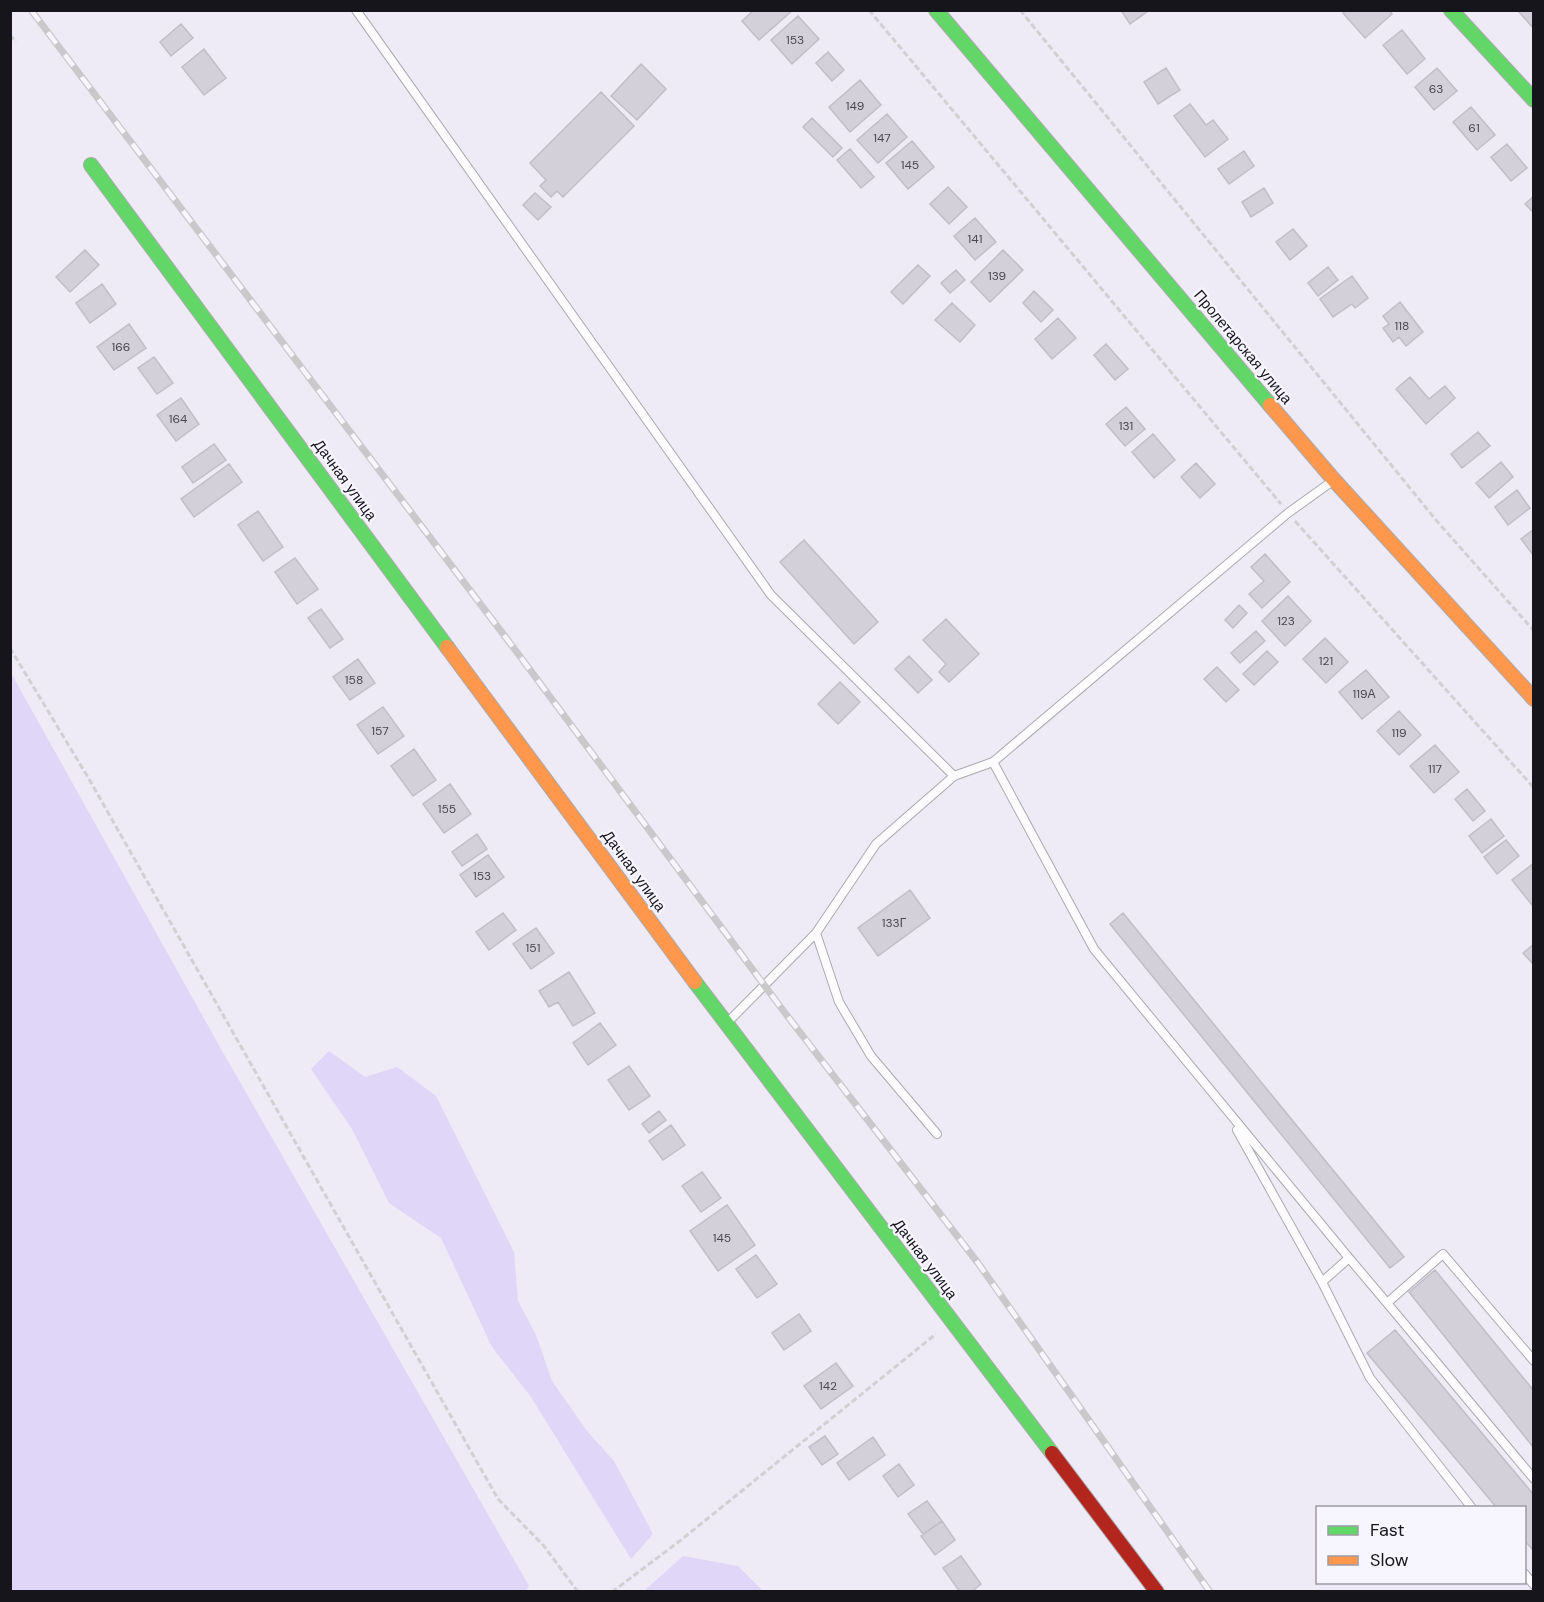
<svg xmlns="http://www.w3.org/2000/svg" width="1544" height="1602" font-family="'DM Sans',sans-serif">
  <style>
    .green { fill: #e0d6f7 }
    .building { fill: #d3d0da; stroke: #c1bec7; stroke-width: 1.5 }
    .lines { fill: none; stroke-linecap: round; stroke-linejoin: round }
    .lane-casing { stroke: #aba9b1; stroke-width: 10 }
    .fast-casing { stroke: #aba9b1; stroke-width: 16 }
    .slow-casing { stroke: #aba9b1; stroke-width: 16 }
    .jam-casing { stroke: #aba9b1; stroke-width: 16 }
    .path { stroke: #d1d0d3; stroke-width: 3; stroke-dasharray: 6 3; stroke-linecap: butt }
    .lane { stroke: #fcfcfe; stroke-width: 8 }
    .fast { stroke: #63d668; stroke-width: 14 }
    .slow { stroke: #ff974d; stroke-width: 14 }
    .jam { stroke: #b3261e; stroke-width: 14 }
    .rail-casing { stroke: #c9c8cb; stroke-width: 7 }
    .rail { stroke: #f7f5fd; stroke-width: 4.5; stroke-dasharray: 14; stroke-linecap: butt }
    .labels { text-anchor: middle; dominant-baseline: central; stroke-width: 4.5; stroke-linejoin: round; paint-order: stroke }
    .number-label { font-size: 12px; fill: #48464e }
    .street-label { font-size: 15px; fill: #17151c; stroke: #f7f5fd }
  </style>
  <rect width="100%" height="100%" fill="#eeeaf6"/>
  <path class="green" d="M11,673L221,1049L529,1586L526,1591H11Z
    M329,1051L365,1077L397,1067L436,1096L514,1252L518,1301L536,1335L552,1381L587,1431L614,1461L653,1534L631,1559L531,1397L492,1347L441,1238L389,1203L352,1129L311,1069Z
    M683,1556L738,1566L763,1591H644Z"/>
  <path class="building" d="M754,10H793L759,40L742,21Z
    M1121,10H1148V11L1130,24Z
    M1346,10H1389L1392,14L1365,38L1343,13Z
    M1521,10H1534V29L1519,12Z
    M798,16L819,39L792,64L771,40Z
    M181,24L193,38L171,56L160,42Z
    M1402,30L1425,59L1407,74L1383,45Z
    M204,49L226,78L204,95L182,67Z
    M828,52L844,70L832,81L816,63Z
    M641,64L666,89L637,120L611,96Z
    M1166,68L1180,90L1158,104L1144,82Z
    M1437,68L1457,91L1434,110L1415,87Z
    M860,80L881,105L850,132L829,107Z
    M601,92L634,126L563,197L557,191L551,197L540,186L546,180L530,163Z
    M1190,104L1206,125L1213,120L1228,139L1205,157L1174,116Z
    M1471,107L1495,135L1477,150L1453,122Z
    M887,114L907,137L878,163L857,140Z
    M812,118L842,148L833,157L803,127Z
    M912,141L934,167L908,189L886,163Z
    M1507,144L1527,168L1511,181L1491,157Z
    M850,149L874,177L861,188L837,160Z
    M1244,151L1254,166L1229,184L1218,169Z
    M948,187L967,207L949,224L930,204Z
    M1264,188L1273,203L1251,217L1242,202Z
    M535,193L551,207L538,220L523,205Z
    M1534,196V213L1525,204Z
    M975,218L996,242L975,260L954,236Z
    M1293,229L1307,246L1290,260L1276,242Z
    M85,250L99,265L70,292L56,277Z
    M1003,250L1023,270L990,302L971,282Z
    M918,265L930,276L903,304L891,292Z
    M1328,267L1338,280L1318,296L1308,283Z
    M956,270L965,280L950,293L941,283Z
    M1352,276L1368,298L1355,308L1352,304L1333,317L1320,299Z
    M102,284L116,304L90,323L76,303Z
    M1034,291L1053,310L1041,322L1023,303Z
    M1400,302L1423,332L1406,346L1399,337L1393,342L1383,328L1389,324L1383,316Z
    M952,303L975,325L960,342L935,320Z
    M1058,318L1076,338L1052,359L1035,339Z
    M129,324L146,348L114,370L97,347Z
    M1106,344L1128,369L1115,380L1094,355Z
    M154,357L173,383L157,394L138,368Z
    M1410,377L1429,399L1445,386L1455,398L1426,424L1396,389Z
    M181,398L199,424L176,441L157,415Z
    M1126,407L1145,429L1125,446L1106,424Z
    M1478,432L1490,446L1462,468L1451,454Z
    M1153,434L1175,460L1154,478L1132,452Z
    M214,444L226,460L193,483L182,467Z
    M1501,462L1513,477L1489,498L1476,483Z
    M1196,463L1215,484L1200,498L1181,477Z
    M229,464L242,482L194,517L181,499Z
    M1517,490L1530,508L1508,525L1495,507Z
    M258,511L283,547L263,561L238,525Z
    M1534,529V556L1521,539Z
    M804,540L878,622L854,644L780,562Z
    M1265,554L1290,582L1262,608L1249,594L1264,581L1251,567Z
    M295,558L318,589L297,604L275,572Z
    M1288,596L1311,621L1285,646L1262,621Z
    M1239,605L1247,613L1233,628L1225,620Z
    M321,609L343,639L330,648L308,618Z
    M946,619L979,654L949,682L939,672L946,664L923,640Z
    M1256,631L1265,641L1240,663L1231,653Z
    M1325,638L1348,662L1326,683L1303,659Z
    M1267,651L1278,662L1254,685L1243,674Z
    M909,656L932,680L918,693L895,669Z
    M358,659L375,683L350,700L333,677Z
    M1217,667L1239,690L1226,702L1204,679Z
    M1366,670L1389,697L1362,719L1339,692Z
    M840,682L860,702L838,724L818,704Z
    M383,707L404,736L378,754L357,725Z
    M1399,711L1421,735L1399,755L1377,731Z
    M1435,745L1459,772L1434,793L1410,766Z
    M414,749L436,780L413,796L391,766Z
    M450,784L471,814L444,833L423,804Z
    M1467,789L1485,811L1473,821L1455,799Z
    M1491,819L1504,836L1482,853L1469,836Z
    M477,834L487,849L462,866L452,852Z
    M1506,840L1519,856L1497,874L1484,857Z
    M488,855L504,877L476,897L460,875Z
    M1534,863V903L1532,905L1512,880Z
    M910,890L930,918L878,956L858,928Z
    M503,913L516,930L489,950L476,932Z
    M1123,913L1404,1257L1390,1268L1110,924Z
    M536,928L554,953L531,969L513,944Z
    M1534,944V965L1523,953Z
    M569,972L595,1013L573,1026L558,1002L549,1007L539,991Z
    M600,1023L616,1045L588,1065L573,1043Z
    M629,1066L650,1096L629,1110L608,1080Z
    M659,1111L666,1120L649,1133L642,1124Z
    M671,1125L685,1145L663,1160L649,1141Z
    M702,1172L721,1198L701,1212L682,1186Z
    M727,1205L755,1245L718,1271L690,1231Z
    M756,1255L777,1284L757,1298L736,1269Z
    M1435,1270L1534,1391V1448L1409,1292Z
    M799,1314L811,1331L784,1350L772,1333Z
    M1395,1330L1534,1495V1551L1524,1540V1508H1497L1367,1353Z
    M836,1363L853,1386L821,1409L804,1386Z
    M825,1436L838,1454L822,1465L809,1447Z
    M873,1437L885,1455L849,1480L837,1463Z
    M899,1464L914,1485L898,1497L883,1476Z
    M927,1501L942,1521L923,1534L908,1514Z
    M942,1521L955,1540L935,1555L921,1536Z
    M961,1556L981,1584L971,1592H960L943,1568Z"/>
  <g class="lines">
    <g class="lane-casing">
      <path id="lane" d="M356,10L771,595L954,776L993,762L1288,513L1334,480
        M993,762L1094,949L1349,1258
        M816,933L839,1002L871,1056L937,1134
        M726,1024L816,933L876,844L954,776
        M1237,1130L1322,1282
        M1387,1303L1349,1258L1322,1282L1370,1378L1472,1508
        M1534,1361L1443,1254L1387,1303L1534,1479
        M1524,1573L1534,1585"/>
    </g>
    <g class="fast-casing">
      <path id="fast" d="M936,10L1270,405
        M1451,10L1534,100
        M91,165L447,647
        M695,982L1052,1453"/>
    </g>
    <g class="slow-casing">
      <path id="slow" d="M1270,405L1334,480L1534,699
        M447,647L695,982"/>
    </g>
    <g class="jam-casing">
      <path id="jam" d="M1052,1453L1157,1592"/>
    </g>
    <path class="path" d="M869,10L1281,504
      M1020,10L1436,520L1534,631
      M10,35L16,42
      M1295,521L1534,788
      M10,648L89,779L498,1499L544,1546L578,1592
      M612,1592L681,1540L936,1334"/>
    <use href="#lane" class="lane"/>
    <use href="#fast" class="fast"/>
    <use href="#slow" class="slow"/>
    <use href="#jam" class="jam"/>
    <g class="rail-casing">
      <path id="rail" d="M31,10L522,659L782,1009L978,1263L1210,1592"/>
    </g>
    <use href="#rail" class="rail"/>
  </g>
  <g class="labels">
    <g class="number-label">
      <text x="795" y="40">153</text>
      <text x="1436" y="89">63</text>
      <text x="855" y="106">149</text>
      <text x="1474" y="128">61</text>
      <text x="882" y="138">147</text>
      <text x="910" y="165">145</text>
      <text x="975" y="239">141</text>
      <text x="997" y="276">139</text>
      <text x="1402" y="326">118</text>
      <text x="121" y="347">166</text>
      <text x="178" y="419">164</text>
      <text x="1126" y="426">131</text>
      <text x="1286" y="621">123</text>
      <text x="1326" y="661">121</text>
      <text x="354" y="680">158</text>
      <text x="1364" y="694">119А</text>
      <text x="380" y="731">157</text>
      <text x="1399" y="733">119</text>
      <text x="1435" y="769">117</text>
      <text x="447" y="809">155</text>
      <text x="482" y="876">153</text>
      <text x="894" y="923">133Г</text>
      <text x="533" y="948">151</text>
      <text x="722" y="1238">145</text>
      <text x="828" y="1386">142</text>
    </g>
    <g class="street-label">
      <text transform="translate(1243 347) rotate(50)">Пролетарская улица</text>
      <text transform="translate(345 480) rotate(54)">Дачная улица</text>
      <text transform="translate(634 871) rotate(54)">Дачная улица</text>
      <text transform="translate(925 1259) rotate(53)">Дачная улица</text>
    </g>
  </g>
  <rect width="1544" height="1602" fill="none" stroke="#17151c" stroke-width="24"/>
  <rect x="1316" y="1506" width="210" height="78" fill="#f7f5fd" stroke="#9d9ba3" stroke-width="1.5"/>
  <rect x="1328" y="1526" width="30" height="9" fill="#63d668" stroke="#9d9ba3" stroke-width="1.5"/>
  <text x="1370" y="1536" font-size="18" fill="#17151c">Fast</text>
  <rect x="1328" y="1556" width="30" height="9" fill="#ff974d" stroke="#9d9ba3" stroke-width="1.5"/>
  <text x="1370" y="1566" font-size="18" fill="#17151c">Slow</text>
</svg>
